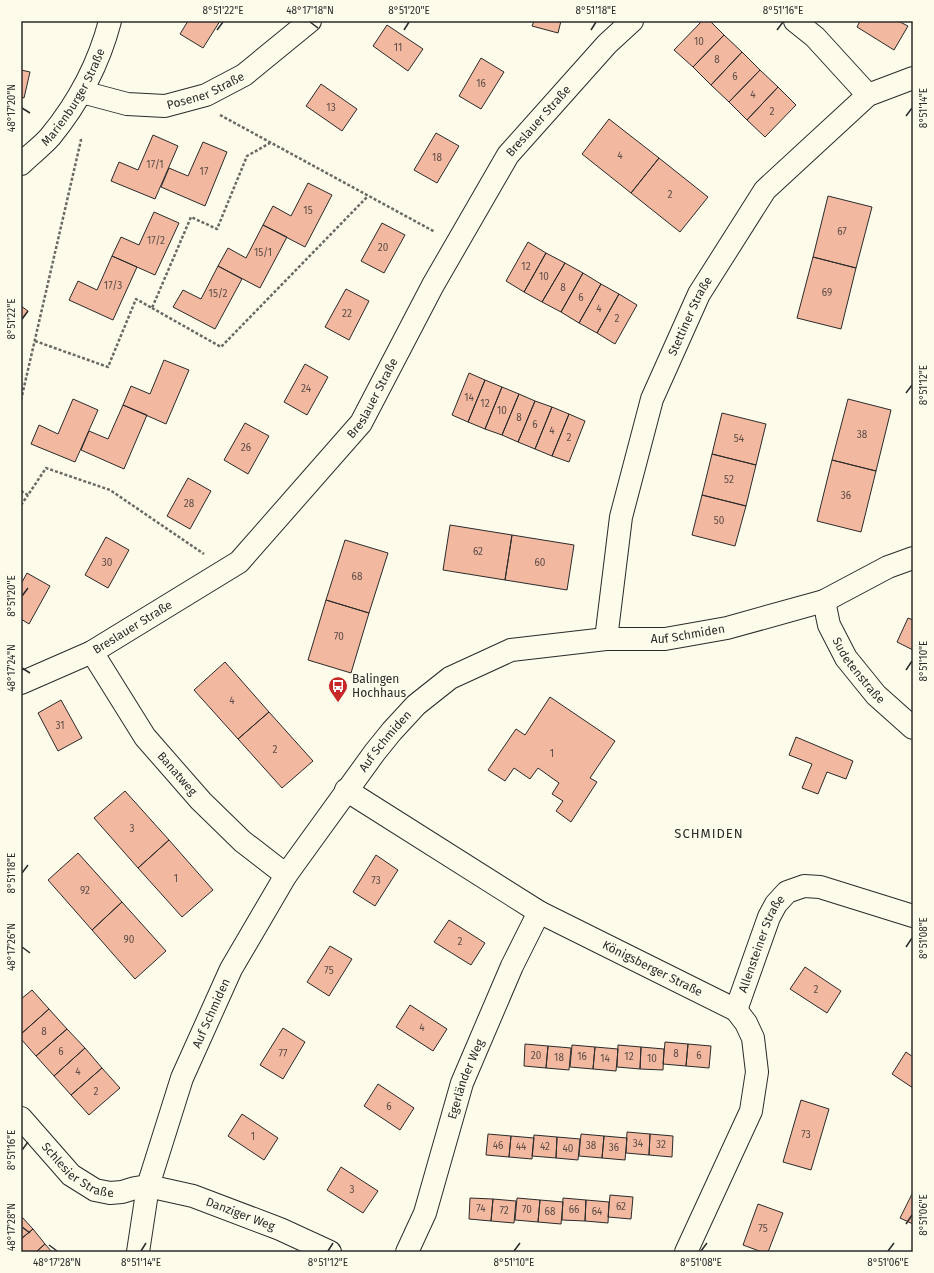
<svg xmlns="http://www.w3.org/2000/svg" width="934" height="1273" font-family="'Fira Sans',sans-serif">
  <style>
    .building { fill: #f2b8a0; stroke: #2b2b2b }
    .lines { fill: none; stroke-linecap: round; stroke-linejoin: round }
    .minor-casing { stroke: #2b2b2b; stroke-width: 24 }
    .path { stroke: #6a6964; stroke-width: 2.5; stroke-dasharray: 3 2; stroke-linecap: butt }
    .minor { stroke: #fdfbea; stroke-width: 22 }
    .ticks { fill: none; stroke: #2b2b2b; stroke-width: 1.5 }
    .labels { text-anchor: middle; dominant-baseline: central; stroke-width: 3; stroke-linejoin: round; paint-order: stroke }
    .number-label { font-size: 10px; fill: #5d4e48 }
    .street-label { font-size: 12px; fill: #2b2b2b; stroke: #fdfbea }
    .poi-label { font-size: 12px; fill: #2b2b2b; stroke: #fdfbea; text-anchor: start }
    .neighbourhood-label { font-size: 13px; letter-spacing: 1px; fill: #2b2b2b; stroke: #fdfbea }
    .neatline { fill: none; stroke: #2b2b2b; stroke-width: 1.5 }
    .ticks-label { font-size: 10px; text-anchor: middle; fill: #2b2b2b }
  </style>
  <rect width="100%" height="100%" fill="#fdfbea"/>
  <path class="building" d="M188,21H220L203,48L180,34Z
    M534,21H561L558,33L532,26Z
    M702,21H710L724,35L693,67L674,50Z
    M860,21H898L908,26L894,50L857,27Z
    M387,25L423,49L408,71L373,46Z
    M724,35L742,52L711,85L693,67Z
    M742,52L760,70L729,102L711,85Z
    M481,58L504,72L481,109L459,96Z
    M21,70L30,72L24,98L21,97Z
    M760,70L778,87L747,120L729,102Z
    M321,84L357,109L342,131L306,106Z
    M778,87L796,105L765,137L747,120Z
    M609,119L659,158L631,193L582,154Z
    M436,133L459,146L437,183L414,170Z
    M153,135L178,146L155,199L111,181L119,162L138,170Z
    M203,142L227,152L205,206L161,187L169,168L188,176Z
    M659,158L708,197L680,232L631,193Z
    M308,183L332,195L305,247L263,225L273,206L291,216Z
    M828,196L872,207L856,268L813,257Z
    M154,212L179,223L155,275L112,256L121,237L139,245Z
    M382,223L405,235L384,273L361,261Z
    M263,225L287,237L260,288L218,266L228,248L246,258Z
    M528,242L546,253L524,292L506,281Z
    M546,253L565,263L542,302L524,292Z
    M112,256L137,267L113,320L69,300L78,281L97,290Z
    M813,257L856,268L841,329L797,318Z
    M565,263L583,273L561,312L542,302Z
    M218,266L242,279L215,329L173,307L183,290L201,299Z
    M583,273L601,284L579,323L561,312Z
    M601,284L619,294L597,333L579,323Z
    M346,289L369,301L349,340L325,327Z
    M619,294L637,305L615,344L597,333Z
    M21,306L28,311L21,321Z
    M164,360L189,370L166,424L123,405L131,386L150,394Z
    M305,364L328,377L307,415L284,402Z
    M469,373L485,380L468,422L452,415Z
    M485,380L502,387L485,429L468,422Z
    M502,387L519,394L502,435L485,429Z
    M519,394L535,401L518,442L502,435Z
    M73,399L98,410L75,462L31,444L39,425L58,434Z
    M848,399L891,410L876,471L832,460Z
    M535,401L552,407L535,449L518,442Z
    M123,405L147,415L124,469L81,450L89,431L108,439Z
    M552,407L569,414L552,456L535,449Z
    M722,413L766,424L756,465L712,454Z
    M569,414L585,421L569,462L552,456Z
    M245,423L269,436L248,474L224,460Z
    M712,454L756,465L746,506L702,495Z
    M832,460L876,471L861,532L817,521Z
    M188,478L211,491L190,529L167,516Z
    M702,495L746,506L735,546L692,535Z
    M450,525L512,535L505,580L443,570Z
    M512,535L574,545L567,590L505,580Z
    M106,537L129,550L108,588L85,575Z
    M345,540L388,553L369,613L326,600Z
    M27,573L50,586L29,624L21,619V584Z
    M326,600L369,613L351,673L308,660Z
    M908,618L913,620V650L897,642Z
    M225,662L269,712L238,739L194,690Z
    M550,697L615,741L590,778L597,782L571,822L556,811L563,801L552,794L559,783L538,768L530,779L514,768L505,781L488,770L516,729L525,735Z
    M61,700L82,738L58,751L38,713Z
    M269,712L313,761L282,788L238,739Z
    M796,737L853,761L846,779L827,772L818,794L802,788L812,764L789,755Z
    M125,791L169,840L138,868L94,818Z
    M169,840L213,890L182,917L138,868Z
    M78,853L122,902L92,930L48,880Z
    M376,855L398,870L375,906L353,892Z
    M122,902L166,951L135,979L92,930Z
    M449,920L485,943L471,965L434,942Z
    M330,946L352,959L329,996L307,982Z
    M805,967L841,991L827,1013L790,989Z
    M32,990L49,1009L21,1034V999Z
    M410,1005L447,1029L433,1051L396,1027Z
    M49,1009L67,1029L36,1056L21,1039V1034Z
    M283,1028L305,1042L283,1079L260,1065Z
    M67,1029L85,1048L54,1076L36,1056Z
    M665,1042L688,1044L686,1066L663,1064Z
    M525,1044L548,1046L546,1068L524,1066Z
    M688,1044L711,1046L709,1068L686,1066Z
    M572,1045L595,1047L593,1069L570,1067Z
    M618,1045L641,1047L640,1069L617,1067Z
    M548,1046L571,1048L569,1070L546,1068Z
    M595,1047L618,1049L616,1071L593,1069Z
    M641,1047L664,1049L663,1070L640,1069Z
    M85,1048L102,1068L71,1095L54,1076Z
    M906,1052L913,1057V1088L892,1074Z
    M102,1068L120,1088L89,1115L71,1095Z
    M378,1084L414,1108L400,1130L364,1106Z
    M801,1100L829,1109L811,1170L783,1162Z
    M242,1114L278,1138L264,1160L228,1136Z
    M627,1132L650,1134L649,1155L626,1153Z
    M488,1134L511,1136L509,1157L486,1155Z
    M581,1134L604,1136L602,1158L579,1156Z
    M650,1134L673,1136L672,1157L649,1155Z
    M534,1135L557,1137L556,1158L532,1156Z
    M511,1136L534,1138L532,1159L509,1157Z
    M604,1136L627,1138L625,1160L602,1158Z
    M557,1137L580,1139L578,1160L556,1158Z
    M341,1167L378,1191L363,1213L327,1190Z
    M913,1192V1224L900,1218Z
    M610,1195L633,1197L631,1219L608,1217Z
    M470,1198L493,1199L491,1221L469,1219Z
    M517,1198L540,1200L538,1222L515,1220Z
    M563,1198L586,1200L585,1221L562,1220Z
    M493,1199L516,1201L514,1223L491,1221Z
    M540,1200L563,1202L561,1224L538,1222Z
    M586,1200L609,1202L608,1223L585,1221Z
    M758,1204L783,1213L768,1252H762L743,1245Z
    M21,1216L33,1229L21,1239Z
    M33,1229L45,1244L36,1252H21V1239Z
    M45,1244L52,1252H36Z"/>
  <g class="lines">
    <g class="minor-casing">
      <g id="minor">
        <path d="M795,21L815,37L868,95"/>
        <path id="s1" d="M82,92L127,104L165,106L206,95L244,75L310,21"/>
        <path id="s2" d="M21,164C30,155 41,147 50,137C78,103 99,63 110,21"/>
        <path id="s3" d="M824,601L829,625L846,658L876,695L913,728"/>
        <path id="s4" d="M606,639L621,517L652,399L699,294L765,190L868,95L913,78"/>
        <path id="s5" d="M92,652L145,737L201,801L242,841L286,875"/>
        <path id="s6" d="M21,683L92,652L239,562L361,423L433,285L508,155L607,44L632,21"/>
        <path id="s7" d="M346,790L539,912L736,1010L746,1023L753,1038L757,1072L751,1111L686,1252"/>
        <path id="s8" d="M736,1010L769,917L776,904L787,892L804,886L820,887L913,916"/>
        <path id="s9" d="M21,1118L71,1175L95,1190L110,1193L122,1192L135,1188L148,1186L193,1196L280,1229L330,1252"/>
        <path id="s10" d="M138,1252L148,1186L182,1078L231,969L286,875L375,752L392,731L416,705L450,678L511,650L606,639H665L727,628L824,601L888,567L913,558"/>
        <path id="s11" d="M407,1252L425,1213L462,1083L512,966L539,912"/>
      </g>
    </g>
    <path class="path" d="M220,115L435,232
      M152,308L221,347L368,196
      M35,341L108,367L136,299L152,308L191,217L217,229L247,156L270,143
      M21,400L81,140L80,138
      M21,491L28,495L46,468L110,490L204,554
      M21,505L28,495"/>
    <use href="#minor" class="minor"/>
  </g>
  <path class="ticks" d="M310,22L318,28M217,30L223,22M404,30L409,22M591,30L596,22M777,30L783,22M22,108L30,113M906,116L912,108M22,319L28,311M906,393L912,385M22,596L28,588M22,668L30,673M906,670L912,661M22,873L28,865M22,947L30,953M906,947L912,938M22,1150L28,1142M906,1224L912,1215M22,1227L30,1233M49,1245L57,1251M141,1251L146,1243M328,1251L333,1243M514,1251L520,1243M701,1251L707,1243M888,1251L894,1243"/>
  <defs>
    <g id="bus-pin" transform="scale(1)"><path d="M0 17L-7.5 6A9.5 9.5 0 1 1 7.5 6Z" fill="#c62828" stroke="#fdfbea"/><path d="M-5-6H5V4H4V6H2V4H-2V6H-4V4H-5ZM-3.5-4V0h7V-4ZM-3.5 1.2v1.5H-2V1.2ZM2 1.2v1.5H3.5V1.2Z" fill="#fff"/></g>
  </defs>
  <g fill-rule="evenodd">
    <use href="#bus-pin" x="338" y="686"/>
  </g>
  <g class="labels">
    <g class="number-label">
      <text x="699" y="42">10</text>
      <text x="398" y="48">11</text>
      <text x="717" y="60">8</text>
      <text x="735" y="77">6</text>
      <text x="481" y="84">16</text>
      <text x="753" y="95">4</text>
      <text x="331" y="108">13</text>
      <text x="772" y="112">2</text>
      <text x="620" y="156">4</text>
      <text x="437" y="158">18</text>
      <text x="155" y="165">17/1</text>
      <text x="204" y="172">17</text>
      <text x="670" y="195">2</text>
      <text x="308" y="211">15</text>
      <text x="842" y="232">67</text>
      <text x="156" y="241">17/2</text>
      <text x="383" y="248">20</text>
      <text x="263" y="253">15/1</text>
      <text x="526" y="267">12</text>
      <text x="544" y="277">10</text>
      <text x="113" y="286">17/3</text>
      <text x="563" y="288">8</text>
      <text x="827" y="293">69</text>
      <text x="218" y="294">15/2</text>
      <text x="581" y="298">6</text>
      <text x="599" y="309">4</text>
      <text x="347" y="314">22</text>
      <text x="617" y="319">2</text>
      <text x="306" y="389">24</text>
      <text x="469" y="398">14</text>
      <text x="485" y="404">12</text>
      <text x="502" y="411">10</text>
      <text x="519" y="418">8</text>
      <text x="535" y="425">6</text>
      <text x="552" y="431">4</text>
      <text x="862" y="435">38</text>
      <text x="569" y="438">2</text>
      <text x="739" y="439">54</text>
      <text x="246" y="448">26</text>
      <text x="729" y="480">52</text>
      <text x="846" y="496">36</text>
      <text x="189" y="504">28</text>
      <text x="719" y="521">50</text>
      <text x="478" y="552">62</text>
      <text x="107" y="563">30</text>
      <text x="540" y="563">60</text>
      <text x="357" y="577">68</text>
      <text x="339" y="637">70</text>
      <text x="232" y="701">4</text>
      <text x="60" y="726">31</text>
      <text x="275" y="750">2</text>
      <text x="552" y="754">1</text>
      <text x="132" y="829">3</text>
      <text x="176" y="879">1</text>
      <text x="376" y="881">73</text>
      <text x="85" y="891">92</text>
      <text x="129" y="940">90</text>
      <text x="460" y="942">2</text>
      <text x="329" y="971">75</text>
      <text x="816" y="990">2</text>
      <text x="422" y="1028">4</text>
      <text x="44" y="1032">8</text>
      <text x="61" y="1052">6</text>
      <text x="283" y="1054">77</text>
      <text x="676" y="1054">8</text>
      <text x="536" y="1056">20</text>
      <text x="699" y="1056">6</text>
      <text x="582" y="1057">16</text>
      <text x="629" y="1057">12</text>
      <text x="559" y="1058">18</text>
      <text x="605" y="1059">14</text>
      <text x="652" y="1059">10</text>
      <text x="78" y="1072">4</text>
      <text x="96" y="1092">2</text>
      <text x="389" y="1107">6</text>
      <text x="806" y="1135">73</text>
      <text x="253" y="1137">1</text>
      <text x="638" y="1144">34</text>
      <text x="661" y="1145">32</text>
      <text x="498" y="1146">46</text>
      <text x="591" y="1146">38</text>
      <text x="521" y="1147">44</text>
      <text x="545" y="1147">42</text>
      <text x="614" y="1148">36</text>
      <text x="568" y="1149">40</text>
      <text x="352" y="1190">3</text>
      <text x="621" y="1207">62</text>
      <text x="481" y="1209">74</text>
      <text x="527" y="1210">70</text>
      <text x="574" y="1210">66</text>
      <text x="504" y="1211">72</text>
      <text x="550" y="1212">68</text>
      <text x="597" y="1212">64</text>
      <text x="763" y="1229">75</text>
    </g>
    <g class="street-label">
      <text stroke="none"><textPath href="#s1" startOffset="128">Posener Straße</textPath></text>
      <text stroke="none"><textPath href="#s2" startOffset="86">Marienburger Straße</textPath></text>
      <text stroke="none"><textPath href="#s6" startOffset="786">Breslauer Straße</textPath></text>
      <text stroke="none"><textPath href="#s4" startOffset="336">Stettiner Straße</textPath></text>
      <text stroke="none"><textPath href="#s6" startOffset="462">Breslauer Straße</textPath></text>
      <text stroke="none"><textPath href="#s6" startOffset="125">Breslauer Straße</textPath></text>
      <text stroke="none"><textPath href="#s10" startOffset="911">Auf Schmiden</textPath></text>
      <text stroke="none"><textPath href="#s3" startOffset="79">Sudetenstraße</textPath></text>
      <text stroke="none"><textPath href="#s10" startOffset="575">Auf Schmiden</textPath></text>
      <text stroke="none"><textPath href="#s5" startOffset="149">Banatweg</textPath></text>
      <text stroke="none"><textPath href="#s8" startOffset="71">Allensteiner Straße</textPath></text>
      <text stroke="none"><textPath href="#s7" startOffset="355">Königsberger Straße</textPath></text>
      <text stroke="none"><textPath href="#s10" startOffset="251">Auf Schmiden</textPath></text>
      <text stroke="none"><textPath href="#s11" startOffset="183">Egerländer Weg</textPath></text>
      <text stroke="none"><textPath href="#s9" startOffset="79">Schlesier Straße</textPath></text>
      <text stroke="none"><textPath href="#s9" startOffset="255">Danziger Weg</textPath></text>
    </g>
    <g class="poi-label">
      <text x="352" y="679">Balingen<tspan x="352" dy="14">Hochhaus</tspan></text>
    </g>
    <g class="neighbourhood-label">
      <text x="709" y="833">SCHMIDEN</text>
    </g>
  </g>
  <rect width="934" height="1273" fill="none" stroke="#fdfbea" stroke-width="44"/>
  <rect x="22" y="22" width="890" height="1229" class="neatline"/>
  <g class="ticks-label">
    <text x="223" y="14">8°51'22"E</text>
    <text x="310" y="14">48°17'18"N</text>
    <text x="409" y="14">8°51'20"E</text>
    <text x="596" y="14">8°51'18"E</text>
    <text x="783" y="14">8°51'16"E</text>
    <text transform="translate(923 108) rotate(-90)" y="4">8°51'14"E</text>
    <text transform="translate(11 108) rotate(-90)" y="4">48°17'20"N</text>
    <text transform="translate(11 319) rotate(-90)" y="4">8°51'22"E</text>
    <text transform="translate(923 385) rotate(-90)" y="4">8°51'12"E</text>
    <text transform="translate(11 596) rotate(-90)" y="4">8°51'20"E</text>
    <text transform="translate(923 661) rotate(-90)" y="4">8°51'10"E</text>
    <text transform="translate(11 668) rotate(-90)" y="4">48°17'24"N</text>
    <text transform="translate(11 873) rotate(-90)" y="4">8°51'18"E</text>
    <text transform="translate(923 938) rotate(-90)" y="4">8°51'08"E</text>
    <text transform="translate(11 947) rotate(-90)" y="4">48°17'26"N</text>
    <text transform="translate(11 1150) rotate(-90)" y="4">8°51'16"E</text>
    <text transform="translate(923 1215) rotate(-90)" y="4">8°51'06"E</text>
    <text transform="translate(11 1227) rotate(-90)" y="4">48°17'28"N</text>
    <text x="57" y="1266">48°17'28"N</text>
    <text x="141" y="1266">8°51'14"E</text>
    <text x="328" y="1266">8°51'12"E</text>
    <text x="514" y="1266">8°51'10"E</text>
    <text x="701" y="1266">8°51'08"E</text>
    <text x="888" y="1266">8°51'06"E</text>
  </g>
</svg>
